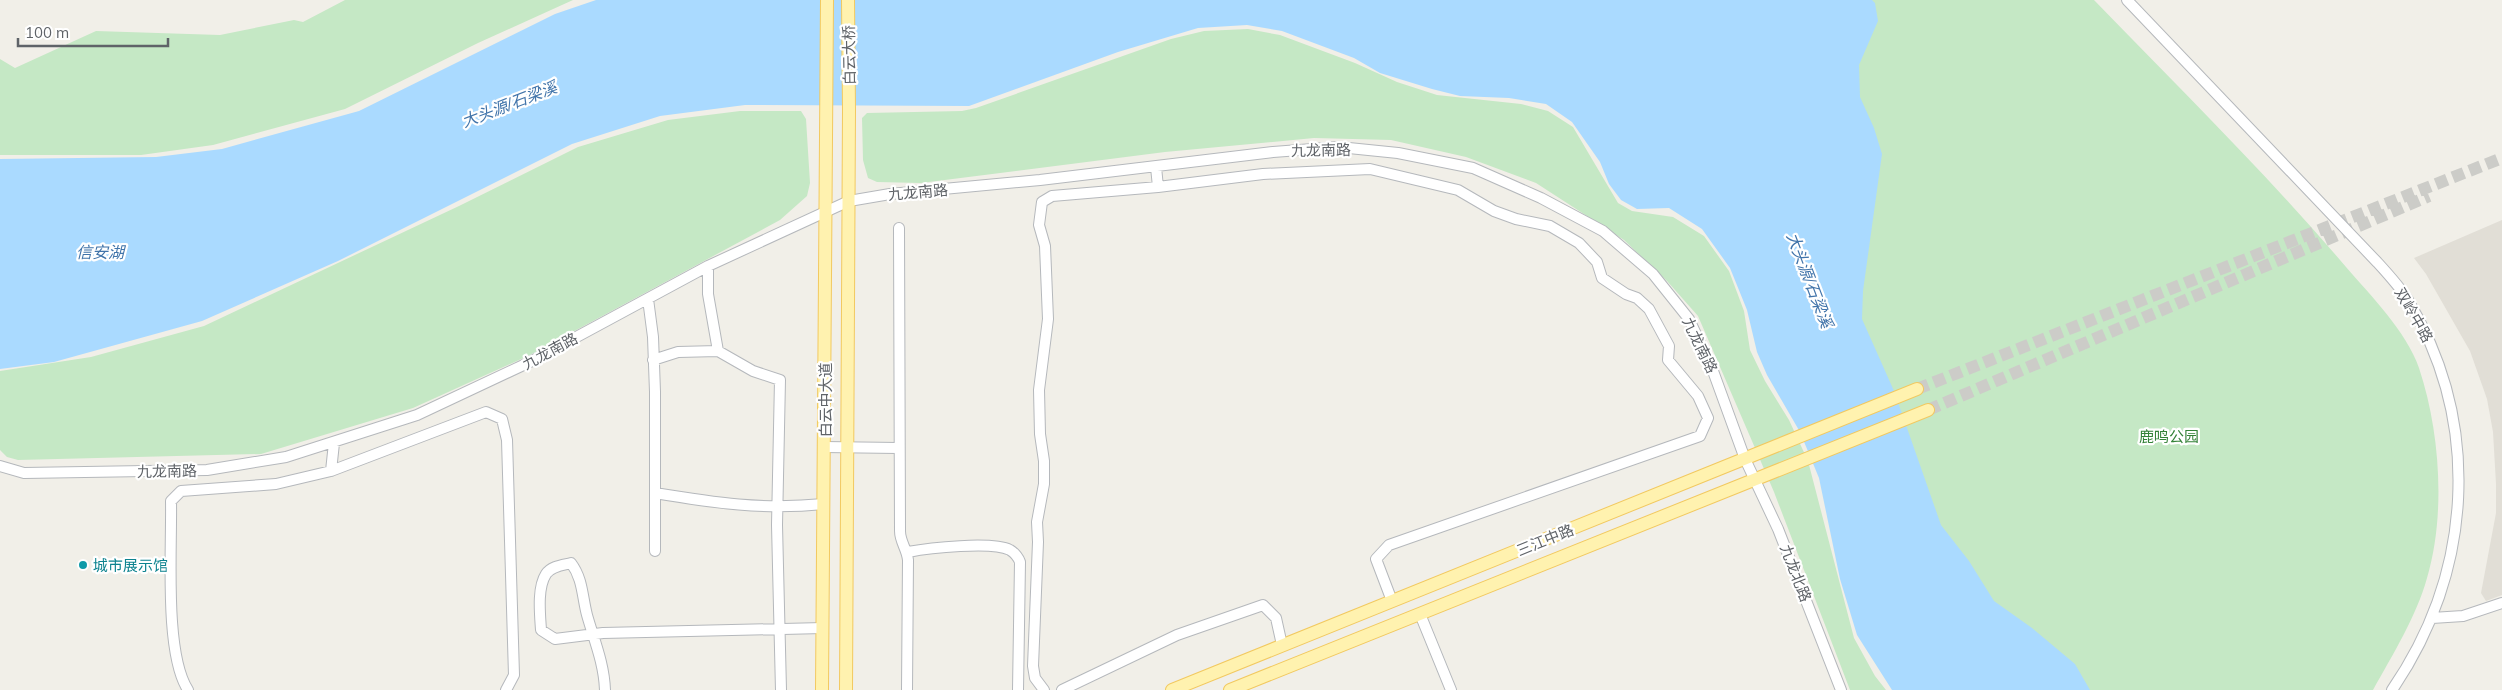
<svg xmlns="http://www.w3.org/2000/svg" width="2502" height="690" font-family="Mulish,'Noto Sans SC',sans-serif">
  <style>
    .education { fill: #e1ded6 }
    .green { fill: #c5e8c5 }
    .water { fill: #aadaff }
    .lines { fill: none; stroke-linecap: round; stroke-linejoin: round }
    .major-tunnel { stroke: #ccccc8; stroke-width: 12; stroke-dasharray: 12 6; stroke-linecap: butt }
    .minor-casing { stroke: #b5b8bc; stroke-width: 12 }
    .major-casing { stroke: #f2c960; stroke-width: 14 }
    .minor { stroke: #fff; stroke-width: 10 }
    .major { stroke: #fff2af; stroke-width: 12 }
    .culture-dot { fill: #0f9aa8; stroke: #fff; stroke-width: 2 }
    .labels { text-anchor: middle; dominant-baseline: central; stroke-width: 4.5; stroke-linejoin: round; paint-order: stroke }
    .street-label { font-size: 15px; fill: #5f6368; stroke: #fff }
    .park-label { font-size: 15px; fill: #348238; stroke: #fff }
    .culture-label { font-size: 15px; fill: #0d838f; stroke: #fff; text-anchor: start }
    .water-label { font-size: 16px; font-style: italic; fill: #4174aa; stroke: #fff }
  </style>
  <rect width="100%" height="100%" fill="#f1efe8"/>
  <path class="education" d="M2502,220V595L2486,601L2481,593L2496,513V484L2493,432L2487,399L2470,351L2426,274L2414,258Z"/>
  <path class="green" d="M345,0H573L478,43L345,109L213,145L141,155H0V59L15,68L96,31L220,35L294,20L303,22Z
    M1853,0H2094C2179,88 2267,174 2346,267C2371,296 2406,331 2419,368C2440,431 2446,514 2427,578C2417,615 2392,656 2373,690H2077L2014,628L1934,530L1854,325Z
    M1248,29L1280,35L1355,63L1397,82L1437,95L1521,104L1548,111L1573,127L1618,203L1632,211L1673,217L1704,236L1729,271L1744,311L1750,350L1765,381L1789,420L1808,461L1854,638L1875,676L1886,690H1850L1774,492L1698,316L1667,281L1624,240L1536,183L1466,157L1391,140L1314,138L1165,152L921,183L877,182L868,178L863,160L862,118L867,113L962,111L976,108L1171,39L1204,31Z
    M740,111H801L806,119L810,183L807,196L780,220L530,355L413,408L261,454L18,460L7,457L0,450V371L91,357L204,326L459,206L578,147L668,120Z"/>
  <path class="water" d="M596,0H1872L1875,3L1878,21L1859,65L1860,97L1874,128L1882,154L1863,291L1862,319L1894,391L1941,525L1969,561L1994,601L2032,628L2075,664L2090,690H1892L1857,635L1840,579L1819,478L1800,432L1767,375L1757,352L1747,310L1730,268L1702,229L1669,208L1637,209L1621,200L1609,184L1600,162L1572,122L1546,104L1509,98L1460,96L1432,89L1380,73L1354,58L1282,31L1247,25L1198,28L1118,52L969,106L745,105L660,116L572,144L338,261L202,321L54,362L0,369V159L156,157L222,149L359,111L555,14Z"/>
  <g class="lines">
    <path class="major-tunnel" d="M1917,389L2502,158
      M1928,410L2429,196"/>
    <g class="minor-casing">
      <path id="minor" d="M2127,0L2377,262C2388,274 2400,287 2408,300C2482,424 2473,572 2392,690
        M1156,167L1158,187
        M899,228L900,531C900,542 907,549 908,560L907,690
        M708,266V294L718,351
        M648,299L653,337L655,392V551
        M653,360L678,352L718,351L753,371L780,380L777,525L781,690
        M824,447L898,448
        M0,466L24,473L207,470L286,457L417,415L532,361L708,266L849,201L890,194L1040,180L1273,152L1339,147L1398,153L1473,168L1541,198L1603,231L1653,274L1689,319L1713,371L1745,459L1778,529L1841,690
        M331,471L334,443
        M655,493C715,503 762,510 824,504
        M908,552C929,548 992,541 1010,550C1015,553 1018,557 1020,562L1018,690
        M1420,614L1451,690
        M2432,618L2463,616L2502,603
        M188,690C164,653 172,548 171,501L181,491L276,484L331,471L486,412L502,419L507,440L514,675L506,690
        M605,690C604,663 594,640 587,615C582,596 583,579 571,563C563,565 551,566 546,574C537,588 540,614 541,630L555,639L603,633L823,628
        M1044,690L1035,678L1033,666L1038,542L1037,522L1044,484V461L1040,434L1039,390L1048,319L1045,246L1039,225L1042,202L1052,196L1158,187L1263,174L1370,169L1458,190L1494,211L1516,219L1550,226L1579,243L1597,262L1602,278L1626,294L1637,298L1649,309L1669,346L1668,360L1698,396L1708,418L1700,436L1389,545L1376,559L1392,601
        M1062,690L1177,635L1263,605L1276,618L1282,645"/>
    </g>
    <g class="major-casing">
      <path id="major" d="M822,690L827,0
        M846,690L849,110L848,0
        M1172,690L1917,389
        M1230,690L1928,410"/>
    </g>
    <use href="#minor" class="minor"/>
    <use href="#major" class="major"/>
  </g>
  <circle class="culture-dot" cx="83" cy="565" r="5"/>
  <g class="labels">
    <g class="street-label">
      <text transform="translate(849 55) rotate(-91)">白云大桥</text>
      <text transform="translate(1321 150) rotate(-1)">九龙南路</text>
      <text transform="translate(918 192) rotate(-5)">九龙南路</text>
      <text transform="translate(2414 315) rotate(60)">双岭中路</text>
      <text transform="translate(1700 345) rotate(64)">九龙南路</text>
      <text transform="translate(550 351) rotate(-28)">九龙南路</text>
      <text transform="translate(825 400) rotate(-90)">白云中大道</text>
      <text transform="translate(167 471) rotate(-1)">九龙南路</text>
      <text transform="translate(1545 540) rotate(-22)">三江中路</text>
      <text transform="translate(1796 573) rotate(69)">九龙北路</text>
    </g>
    <g class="park-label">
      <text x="2169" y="436">鹿鸣公园</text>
    </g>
    <g class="culture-label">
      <text x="93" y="565">城市展示馆</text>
    </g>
    <g class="water-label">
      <text transform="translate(509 104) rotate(-21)">大头源/石梁溪</text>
      <text x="100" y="252">信安湖</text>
      <text transform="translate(1810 280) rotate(69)">大头源/石梁溪</text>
    </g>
  </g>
  <path d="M18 38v8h150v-8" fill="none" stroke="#5f6368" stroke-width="2.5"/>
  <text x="25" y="38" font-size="15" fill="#5f6368" stroke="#ffffff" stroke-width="4" paint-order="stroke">100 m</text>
</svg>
